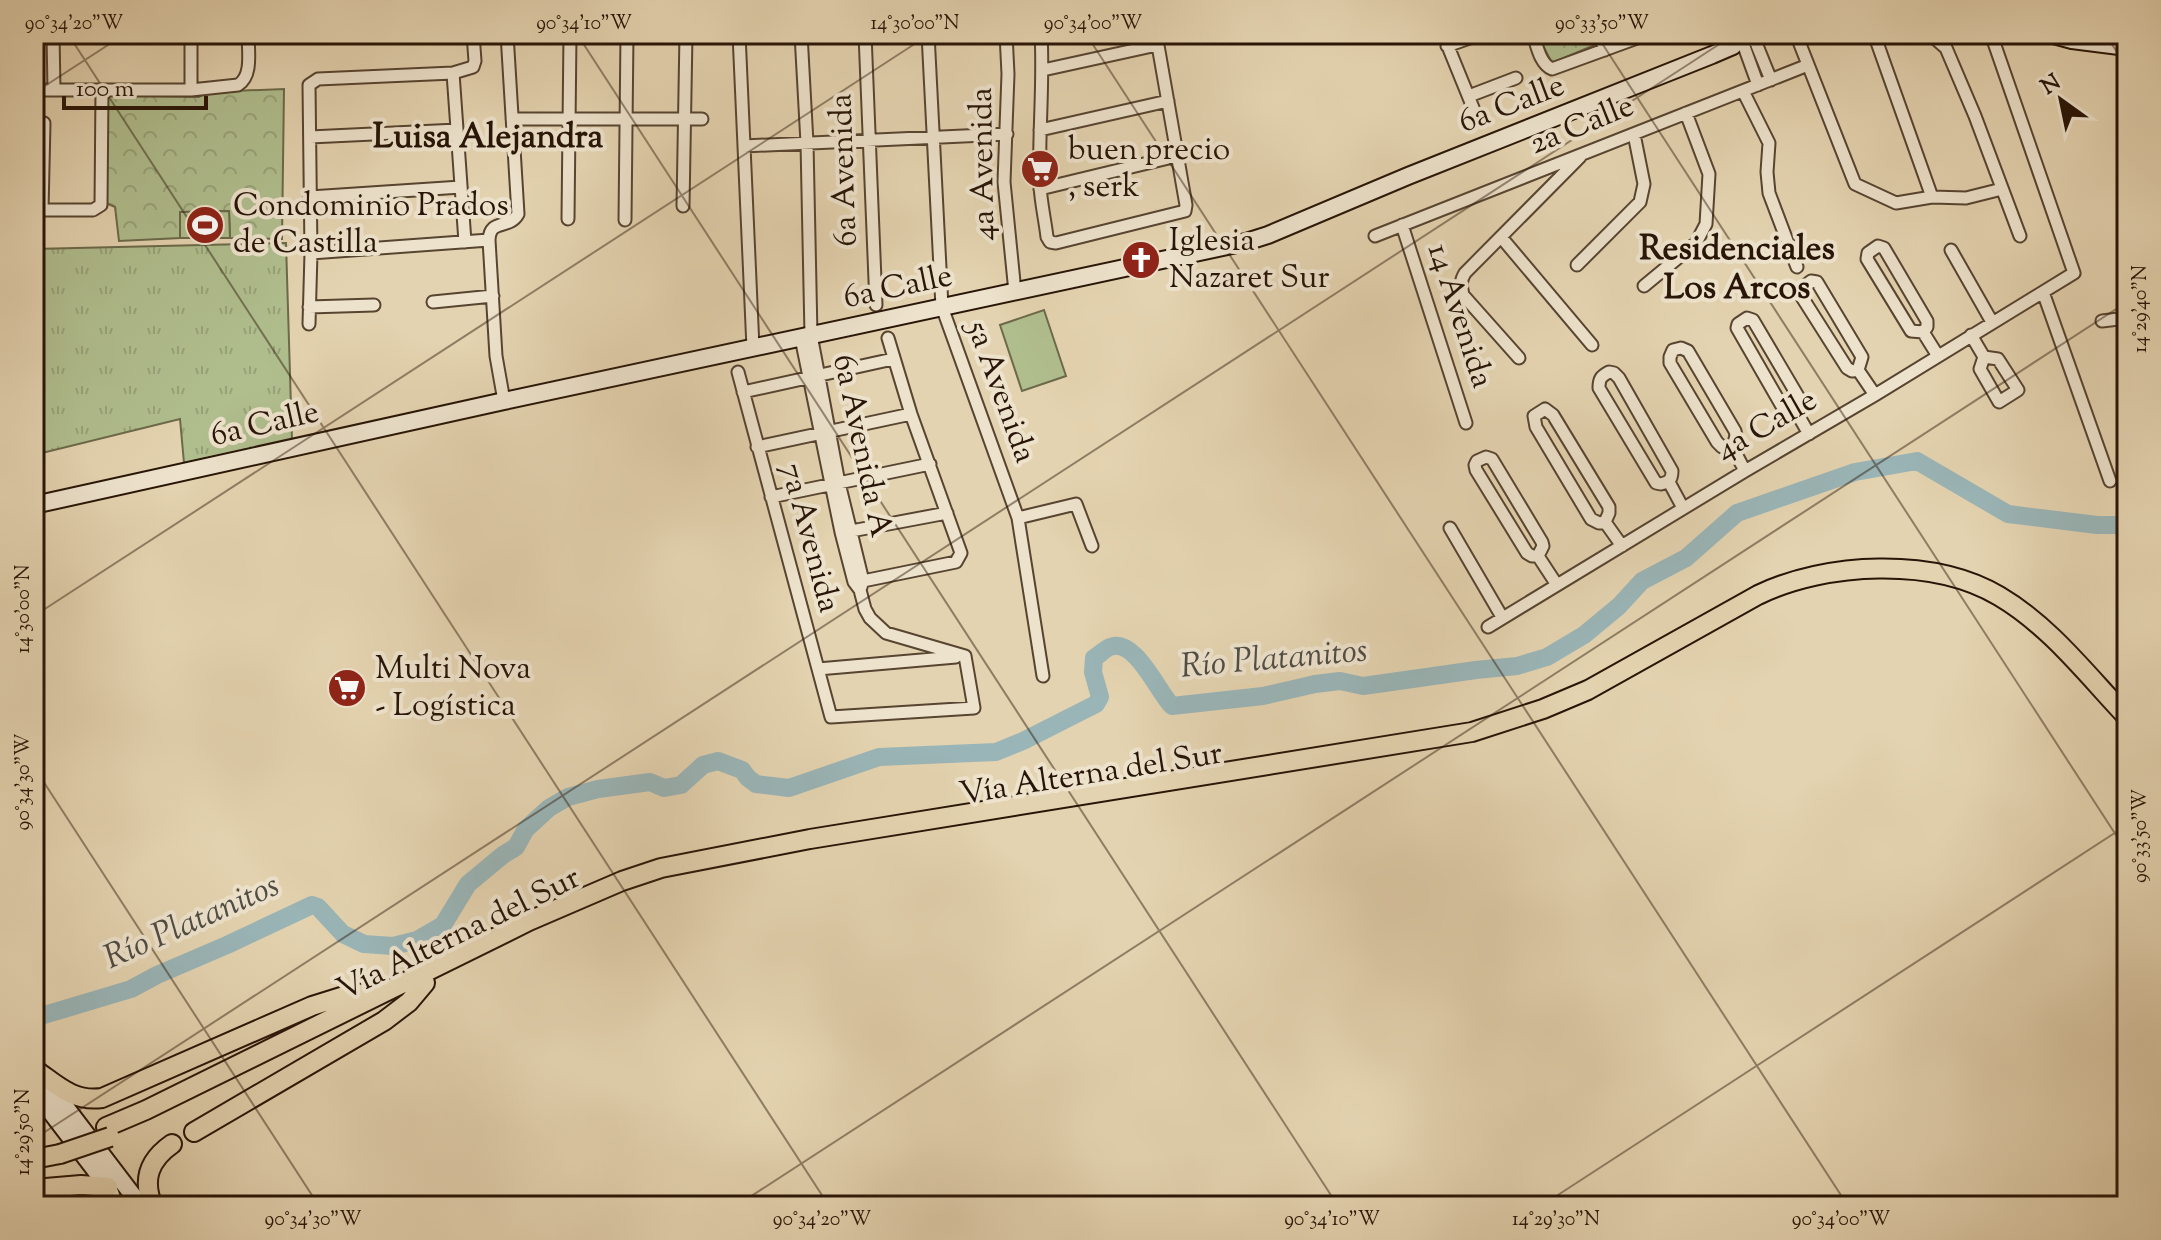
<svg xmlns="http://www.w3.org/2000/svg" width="2161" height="1240" font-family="'Sorts Mill Goudy',serif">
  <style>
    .grass { fill: url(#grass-tufts); stroke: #6c6a4a; stroke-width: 2 }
    .park { fill: url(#park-crowns); stroke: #6c6a4a; stroke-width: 2 }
    .pitch { fill: #b0be8e; stroke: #6c6a4a; stroke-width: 2 }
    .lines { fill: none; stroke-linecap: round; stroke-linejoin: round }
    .river { stroke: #9ab5b7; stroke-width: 18 }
    .minor-casing { stroke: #574431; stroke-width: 15 }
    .secondary-casing { stroke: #281507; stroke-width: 20 }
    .trunk-casing { stroke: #281507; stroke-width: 22 }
    .minor { stroke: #ede2cc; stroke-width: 11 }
    .secondary { stroke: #ede2cc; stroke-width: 16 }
    .trunk { stroke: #e4d3b0; stroke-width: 18 }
    .trunk-bridge-casing { stroke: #281507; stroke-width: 22; stroke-linecap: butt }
    .trunk-bridge { stroke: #e4d3b0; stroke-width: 18 }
    .ticks { fill: none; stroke: #281507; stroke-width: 2; stroke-opacity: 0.45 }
    .labels { text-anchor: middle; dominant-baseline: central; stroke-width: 8; stroke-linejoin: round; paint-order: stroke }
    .street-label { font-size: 32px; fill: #281507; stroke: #ede2cc }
    .poi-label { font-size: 32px; fill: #281507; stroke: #ede2cc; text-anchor: start }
    .neighbourhood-label { font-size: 34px; font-weight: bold; fill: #281507; stroke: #ede2cc }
    .water-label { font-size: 34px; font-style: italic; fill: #504d45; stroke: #ede2cc }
    .neatline { fill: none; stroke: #281507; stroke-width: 3 }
    .ticks-label { font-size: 20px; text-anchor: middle; fill: #281507 }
  </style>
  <defs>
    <pattern id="grass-tufts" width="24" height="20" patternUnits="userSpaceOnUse" patternTransform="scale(2)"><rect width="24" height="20" fill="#b0be8e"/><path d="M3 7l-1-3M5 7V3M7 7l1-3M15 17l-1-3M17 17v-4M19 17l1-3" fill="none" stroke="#97a279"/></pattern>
    <pattern id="park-crowns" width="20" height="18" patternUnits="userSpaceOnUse" patternTransform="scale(2)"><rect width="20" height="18" fill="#b0be8e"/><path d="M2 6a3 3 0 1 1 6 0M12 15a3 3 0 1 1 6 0" fill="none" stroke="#97a279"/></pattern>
  </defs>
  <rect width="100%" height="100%" fill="#e4d3b0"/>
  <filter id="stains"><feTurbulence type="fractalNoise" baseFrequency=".0025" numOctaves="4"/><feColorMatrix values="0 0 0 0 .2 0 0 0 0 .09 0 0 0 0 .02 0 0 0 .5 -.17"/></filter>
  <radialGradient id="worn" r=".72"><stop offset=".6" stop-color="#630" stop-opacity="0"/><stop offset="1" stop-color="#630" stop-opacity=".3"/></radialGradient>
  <path class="grass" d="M286,243L292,440L184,463L180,419L34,455V249Z"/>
  <path class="park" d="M1549,34H1592L1597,44L1552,63L1539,38Z
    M284,89L282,239L230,238L229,211L180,212V238L119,241L115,207L106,203L107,95L199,97L208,92Z"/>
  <path class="pitch" d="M229,211L230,238H180V212Z
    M1044,310L1066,376L1022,391L1000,325Z"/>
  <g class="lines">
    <path class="river" d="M34,1018L131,989L157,975L227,945L312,905L318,907L343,934L364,944L393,946L417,940L443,925L468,884L503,855L516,847L526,829L549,808L568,797L598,789L650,782L664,788L681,785L703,765L718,761L742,770L748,778L756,784L789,788L879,757L996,752L1023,741L1096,704L1100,697L1093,672L1094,658C1099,655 1105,649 1110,647C1135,637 1158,692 1172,706L1263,696L1315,684L1340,681L1363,686L1476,670L1517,666L1547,657L1584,635L1619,606L1642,581L1686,558L1737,513L1855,472L1917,461L2008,514L2097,525H2127"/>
    <g class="minor-casing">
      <path id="minor" d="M53,34L54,90
        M191,34V90
        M404,34V35
        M739,34L753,348
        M801,34L807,143L811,335L839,483L863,581L860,590L865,609L870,618L886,633L965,656
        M865,34L876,305
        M928,34L942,307L1018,518L1043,676
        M1006,34L1008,74L1004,182L1015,292
        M1041,34C1044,85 1038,135 1040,186C1041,203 1045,220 1047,237L1050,242L1056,243L1185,211L1186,205L1156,34
        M1443,34L1478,120
        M1533,34C1537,46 1540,64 1552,69L1648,34
        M1599,34L1605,50
        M1746,34L1756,43L1771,80
        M1796,34L1855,184L1896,203L1932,197L1966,198L2002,189
        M1874,34L1932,197
        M1930,34L1946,48L1975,116L2020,236
        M1741,38L1758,85
        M1447,46L1481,34
        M1043,70L1157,45
        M453,73L465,242
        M34,90H191L238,85C253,76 248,51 248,34
        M1743,91L1769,143L1767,172L1769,193L1797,267
        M1469,96L1516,78
        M512,119H702
        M1040,130L1168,101
        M310,137L457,130
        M744,146L1007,134
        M1040,189L1177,156
        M310,197L461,187
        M683,206L686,34
        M34,210H93L101,205L102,91
        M42,210L44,123
        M568,219L570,34
        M625,220L627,34
        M1402,225L1466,423
        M1375,236L1808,65
        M1501,237L1592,345
        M1878,246L1884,248L1927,321V327L1923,332L1911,331L1867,259L1868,253Z
        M1951,250L1992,322
        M311,253L489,240
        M1577,265L1640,202L1644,184L1634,134
        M1811,281L1817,282L1862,357L1858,370L1852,371L1847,368L1800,294L1801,289Z
        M1644,286L1696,243L1706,224L1709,174L1686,113
        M2043,292L2110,481
        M433,302L493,296
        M309,307L374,305
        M1747,318L1753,320L1799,398C1797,407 1792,411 1783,408L1737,328L1738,324Z
        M2102,321L2127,318
        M309,324L311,253L309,85L318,79L453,73L473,67L475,61L473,34
        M1923,332L1938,356
        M1971,335L1984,357
        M801,338L841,532L854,582L860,590
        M1984,357L1998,359L2018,390L1999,402L1980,369Z
        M1519,358L1463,295C1461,285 1460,281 1465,273L1580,157
        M1858,370L1875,395
        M738,372L831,717L974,708L965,656
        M1609,372L1614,373L1619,378L1672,471C1672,480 1669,482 1661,484L1656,483L1599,388C1599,379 1601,376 1609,372Z
        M743,392L893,359
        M504,401L496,356L489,240C490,218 509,230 518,214L507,34
        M1794,408L1809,434
        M1545,409L1553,415L1609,507V513L1605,522L1599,523L1591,519L1536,427L1534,416Z
        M757,447L911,414
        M1733,448L1722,447L1717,442L1670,363V357L1673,350L1681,348L1688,351L1735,431L1736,435L1733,448L1745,471
        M1486,457L1492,459L1542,542L1543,546L1538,556H1532L1527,553L1476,470L1475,465L1477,461Z
        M1669,482L1683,508
        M771,497L930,464
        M1018,518L1076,504L1092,546
        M1605,522L1622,546
        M1450,528L1502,617
        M846,532L947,513
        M1538,556L1557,585
        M863,581L956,562L961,553L911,414L888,338
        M1488,627L1745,471L1875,395L2074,273L1991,34
        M818,669L956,657"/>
    </g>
    <g class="secondary-casing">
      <path id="secondary" d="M2050,34L2072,40L2127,47
        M34,505L504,401L1246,242L1268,235L1408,176L1712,55L1733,46L1743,34
        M45,1080L141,1206
        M34,1090L108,1187L115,1206"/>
    </g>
    <g class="trunk-casing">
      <path id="trunk" d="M37,1071C58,1086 74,1102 102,1098L312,1006L344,996L374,992
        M106,1127L146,1110L529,921L622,881L661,868L810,839L1472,732L1543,709L1588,690L1758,595C1826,562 1933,557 1999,596C2050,626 2087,675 2127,717
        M194,1132L384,1021L409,1002L425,983
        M34,1159L60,1154
        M34,1189L81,1185L108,1187
        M153,1206C142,1180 149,1160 172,1144"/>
    </g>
    <use href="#minor" class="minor"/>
    <use href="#secondary" class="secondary"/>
    <use href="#trunk" class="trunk"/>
    <g class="trunk-bridge-casing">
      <path id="trunk-bridge" d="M60,1154L110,1137"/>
    </g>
    <use href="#trunk-bridge" class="trunk-bridge"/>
  </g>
  <path class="ticks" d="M68,34L829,1206M577,34L1338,1206M1086,34L1848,1206M1596,34L2127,852M2105,34L2127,67M34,93L125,34M34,616L930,34M34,767L319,1206M34,1139L1735,34M736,1206L2127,302M1541,1206L2127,825"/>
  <defs>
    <g id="supermarket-disc" transform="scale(2)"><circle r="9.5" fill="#8f2418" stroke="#ede2cc"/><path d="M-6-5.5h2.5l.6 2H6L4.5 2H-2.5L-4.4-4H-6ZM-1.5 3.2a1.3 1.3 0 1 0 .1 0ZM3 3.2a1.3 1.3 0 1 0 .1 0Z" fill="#fff"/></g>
    <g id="stadium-disc" transform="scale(2)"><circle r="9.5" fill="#8f2418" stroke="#ede2cc"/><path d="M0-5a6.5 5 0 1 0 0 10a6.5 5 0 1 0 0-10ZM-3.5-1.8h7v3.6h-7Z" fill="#fff"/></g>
    <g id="church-disc" transform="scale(2)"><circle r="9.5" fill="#8f2418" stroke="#ede2cc"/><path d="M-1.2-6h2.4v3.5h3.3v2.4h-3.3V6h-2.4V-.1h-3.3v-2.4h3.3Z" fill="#fff"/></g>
  </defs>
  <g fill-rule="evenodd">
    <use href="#supermarket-disc" x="1040" y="169"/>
    <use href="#stadium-disc" x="205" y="225"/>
    <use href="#church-disc" x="1141" y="260"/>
    <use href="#supermarket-disc" x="347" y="688"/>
  </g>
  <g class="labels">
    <g class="street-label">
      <text transform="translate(1512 105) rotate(-21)">6a Calle</text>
      <text transform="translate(1582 126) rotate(-22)">2a Calle</text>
      <text transform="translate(984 164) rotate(-91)">4a Avenida</text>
      <text transform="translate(845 170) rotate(-92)">6a Avenida</text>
      <text transform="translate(898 288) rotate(-12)">6a Calle</text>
      <text transform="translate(1459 316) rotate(72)">14 Avenida</text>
      <text transform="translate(1000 392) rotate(70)">5a Avenida</text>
      <text transform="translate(265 425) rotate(-13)">6a Calle</text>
      <text transform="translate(1767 426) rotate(-30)">4a Calle</text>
      <text transform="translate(861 446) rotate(78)">6a Avenida A</text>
      <text transform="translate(809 538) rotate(75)">7a Avenida</text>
      <text transform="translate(1091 775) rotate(-9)">Vía Alterna del Sur</text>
      <text transform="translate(459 935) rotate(-26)">Vía Alterna del Sur</text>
    </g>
    <g class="poi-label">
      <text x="1068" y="151">buen precio<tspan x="1068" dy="37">, serk</tspan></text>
      <text x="233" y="207">Condominio Prados<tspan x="233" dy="37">de Castilla</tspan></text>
      <text x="1169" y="242">Iglesia<tspan x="1169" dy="37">Nazaret Sur</tspan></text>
      <text x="375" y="670">Multi Nova<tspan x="375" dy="37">- Logística</tspan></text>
    </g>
    <g class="neighbourhood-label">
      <text x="488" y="138">Luisa Alejandra</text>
      <text x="1737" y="250">Residenciales<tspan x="1737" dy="39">Los Arcos</tspan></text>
    </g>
    <g class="water-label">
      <text transform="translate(1274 660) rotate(-5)">Río Platanitos</text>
      <text transform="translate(192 923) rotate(-24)">Río Platanitos</text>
    </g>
  </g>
  <rect width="2161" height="1240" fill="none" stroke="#e4d3b0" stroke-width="88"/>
  <g transform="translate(2061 100) rotate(327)" stroke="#ede2cc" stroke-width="6" paint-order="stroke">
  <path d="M0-6L14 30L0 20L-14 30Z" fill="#281507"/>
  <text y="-12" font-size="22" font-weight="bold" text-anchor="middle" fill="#281507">N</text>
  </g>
  <path d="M64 96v12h142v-12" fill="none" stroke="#281507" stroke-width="4"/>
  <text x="76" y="96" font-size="24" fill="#281507" stroke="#ede2cc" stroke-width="6" paint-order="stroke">100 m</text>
  <rect x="44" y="44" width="2073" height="1152" class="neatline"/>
  <g class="ticks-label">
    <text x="74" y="29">90°34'20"W</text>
    <text x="584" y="29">90°34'10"W</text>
    <text x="915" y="29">14°30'00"N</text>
    <text x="1093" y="29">90°34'00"W</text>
    <text x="1602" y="29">90°33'50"W</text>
    <text transform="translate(2139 309) rotate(-90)" y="7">14°29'40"N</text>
    <text transform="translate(22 609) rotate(-90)" y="7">14°30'00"N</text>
    <text transform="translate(22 782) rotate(-90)" y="7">90°34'30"W</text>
    <text transform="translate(2139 836) rotate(-90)" y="7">90°33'50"W</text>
    <text transform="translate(22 1132) rotate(-90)" y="7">14°29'50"N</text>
    <text x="313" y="1225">90°34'30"W</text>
    <text x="822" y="1225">90°34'20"W</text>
    <text x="1332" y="1225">90°34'10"W</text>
    <text x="1556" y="1225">14°29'30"N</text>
    <text x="1841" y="1225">90°34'00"W</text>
  </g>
  <rect width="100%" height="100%" filter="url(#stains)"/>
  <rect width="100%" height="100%" fill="url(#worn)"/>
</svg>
